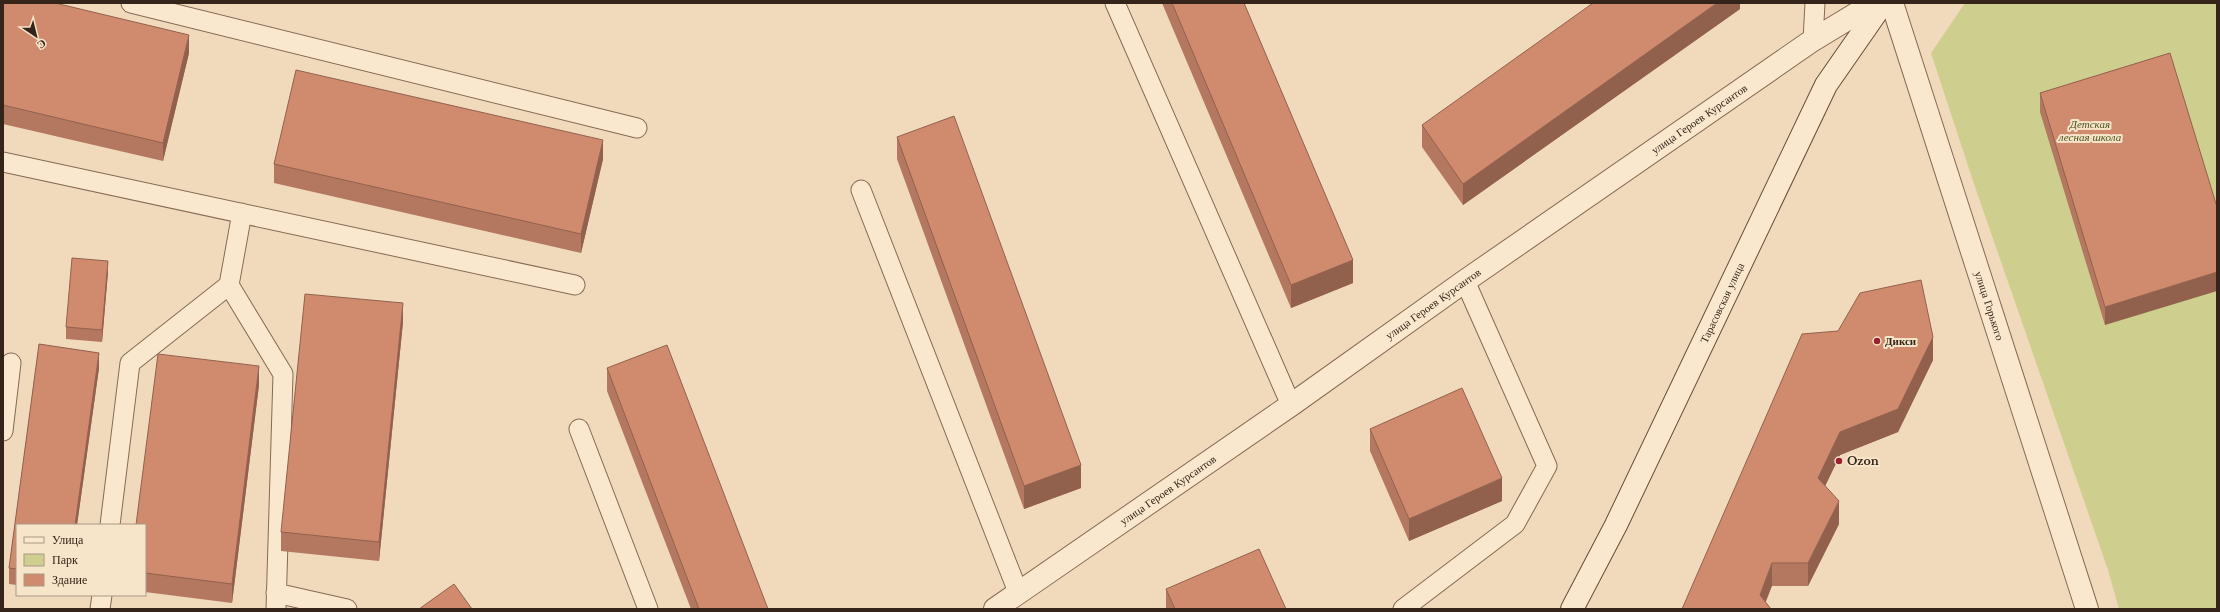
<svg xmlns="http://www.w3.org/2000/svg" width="2220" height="612" font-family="'Libre Baskerville',serif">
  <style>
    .green { fill: #cece8f }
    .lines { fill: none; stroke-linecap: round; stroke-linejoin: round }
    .lane-casing { stroke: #876954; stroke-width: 21 }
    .street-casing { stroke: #876954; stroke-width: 24 }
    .secondary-casing { stroke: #694a38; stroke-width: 24 }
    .lane { stroke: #fae8ce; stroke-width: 19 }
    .street { stroke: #fae8ce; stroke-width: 22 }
    .secondary { stroke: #fae8ce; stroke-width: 22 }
    .wall { fill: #b3785f }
    .shaded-wall { fill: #92614d }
    .building { fill: #d08b6e; stroke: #92614d }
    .poi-dot { fill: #992130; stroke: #f7e5ca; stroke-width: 1.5 }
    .labels { text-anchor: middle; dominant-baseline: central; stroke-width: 4; stroke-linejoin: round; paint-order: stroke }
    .street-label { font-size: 11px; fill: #35241a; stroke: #f7e5ca }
    .park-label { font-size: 11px; font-style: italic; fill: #4c531f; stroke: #f7e5ca }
    .poi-label { font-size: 11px; font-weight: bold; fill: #35241a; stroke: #f7e5ca; text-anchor: start }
  </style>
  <rect width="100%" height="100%" fill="#f0dabb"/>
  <path class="green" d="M1965,3H2217V609H2119L2108,570L1973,181L1931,53Z"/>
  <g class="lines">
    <g class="lane-casing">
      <path id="lane" d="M131,3L637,128
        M1115,3L1291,405
        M1813,40L1815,3
        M3,162L575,285
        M861,190L1018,592
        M229,285L283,374L276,609
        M579,429L648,609
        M3,431L11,363
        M110,525L130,363L229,285L242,213
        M276,593L347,609
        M100,609L102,595
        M1403,609L1515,524L1547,466L1465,281"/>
    </g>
    <g class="street-casing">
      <g id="street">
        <path id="s1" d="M1892,3L2087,609"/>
        <path id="s2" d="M995,609L1291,405L1465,281L1813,40L1874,3"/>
      </g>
    </g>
    <g class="secondary-casing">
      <g id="secondary">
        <path id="s3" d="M1572,609L1616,525L1826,85L1883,3"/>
      </g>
    </g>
    <use href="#lane" class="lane"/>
    <use href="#street" class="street"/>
    <use href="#secondary" class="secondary"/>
  </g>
  <path class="wall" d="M3,3L189,53L163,161L3,124Z
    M1162,3H1244L1353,283L1291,308Z
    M1740,3V9L1463,205L1422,147V125Z
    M2170,53L2105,325L2040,112V93Z
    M897,137L1081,488L1024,509L897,159Z
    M603,159L581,253L274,183V164Z
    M108,272L102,342L66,339V327Z
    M403,322L379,561L281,551V532Z
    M1838,331L1933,360L1898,432L1840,455L1825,486L1839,524L1808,586H1772L1682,609Z
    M39,344L99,353V368L77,525H17V585L9,584V568Z
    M607,368L768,609H691L607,391Z
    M259,385L232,603L145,592V525Z
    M1370,429L1502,501L1409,541L1370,451Z
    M1166,589L1286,609H1166Z"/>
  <path class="shaded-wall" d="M1717,3H1740V9L1463,205V184Z
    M189,35V53L163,161V143Z
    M603,140V159L581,253V234Z
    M1353,260V283L1291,308V285Z
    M108,261V272L102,342V330Z
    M2217,272V291L2105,325V307Z
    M403,303V322L379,561V542Z
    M1933,337V360L1898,432L1840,455L1818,501V478L1840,432Z
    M99,353V368L77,525H75Z
    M259,366V385L232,603V584Z
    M1081,465V488L1024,509V486Z
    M1502,478V501L1409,541V519Z
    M1839,501V524L1808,586V563Z
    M1772,563V586L1763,609L1760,595Z"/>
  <path class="building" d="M3,3H55L189,35L163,143L3,105Z
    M1172,3H1244L1353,260L1291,285Z
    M1593,3H1717L1463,184L1422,125Z
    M2170,53L2217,207V272L2105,307L2040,93Z
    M296,70L603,140L581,234L274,164Z
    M954,116L1081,465L1024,486L897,137Z
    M72,258L108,261L102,330L66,327Z
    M1921,280L1933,337L1898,409L1840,432L1818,478L1839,501L1808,563H1772L1760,595L1771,609H1682L1802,334L1838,331L1860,293Z
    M305,294L403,303L379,542L281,532Z
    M39,344L99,353L75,525H17V569L9,568Z
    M667,345L768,609H699L607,368Z
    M158,354L259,366L232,584L145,573V525H136Z
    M1462,388L1502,478L1409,519L1370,429Z
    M1259,549L1286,609H1175L1166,589Z
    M454,584L472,609H419Z"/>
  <g class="poi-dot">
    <circle cx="1877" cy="341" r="4"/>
    <circle cx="1839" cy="461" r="4"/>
  </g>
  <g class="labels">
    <g class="street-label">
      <text stroke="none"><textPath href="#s2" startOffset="858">улица Героев Курсантов</textPath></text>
      <text stroke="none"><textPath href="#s3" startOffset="341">Тарасовская улица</textPath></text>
      <text stroke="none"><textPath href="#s2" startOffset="534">улица Героев Курсантов</textPath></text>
      <text stroke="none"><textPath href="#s1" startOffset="318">улица Горького</textPath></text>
      <text stroke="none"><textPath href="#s2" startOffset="210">улица Героев Курсантов</textPath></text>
    </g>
    <g class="park-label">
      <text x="2090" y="124">Детская<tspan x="2090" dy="13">лесная школа</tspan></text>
    </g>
    <g class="poi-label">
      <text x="1885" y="341">Дикси</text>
      <text x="1847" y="461">Ozon</text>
    </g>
  </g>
  <rect width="2220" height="612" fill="none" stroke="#35241a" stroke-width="8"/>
  <rect x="16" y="524" width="130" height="72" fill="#f7e5ca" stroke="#a99884"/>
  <rect x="24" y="537" width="20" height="6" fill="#fae8ce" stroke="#a99884"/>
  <text x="52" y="544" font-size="12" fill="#35241a">Улица</text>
  <rect x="24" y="554" width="20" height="12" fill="#cece8f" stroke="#a99884"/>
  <text x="52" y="564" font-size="12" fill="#35241a">Парк</text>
  <rect x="24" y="574" width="20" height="12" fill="#d08b6e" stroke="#a99884"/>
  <text x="52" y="584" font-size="12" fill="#35241a">Здание</text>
  <g transform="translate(36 36) rotate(145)" stroke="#f7e5ca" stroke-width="3" paint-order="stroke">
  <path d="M0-3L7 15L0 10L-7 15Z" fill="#35241a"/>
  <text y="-6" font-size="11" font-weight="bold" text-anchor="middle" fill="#35241a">С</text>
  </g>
</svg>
